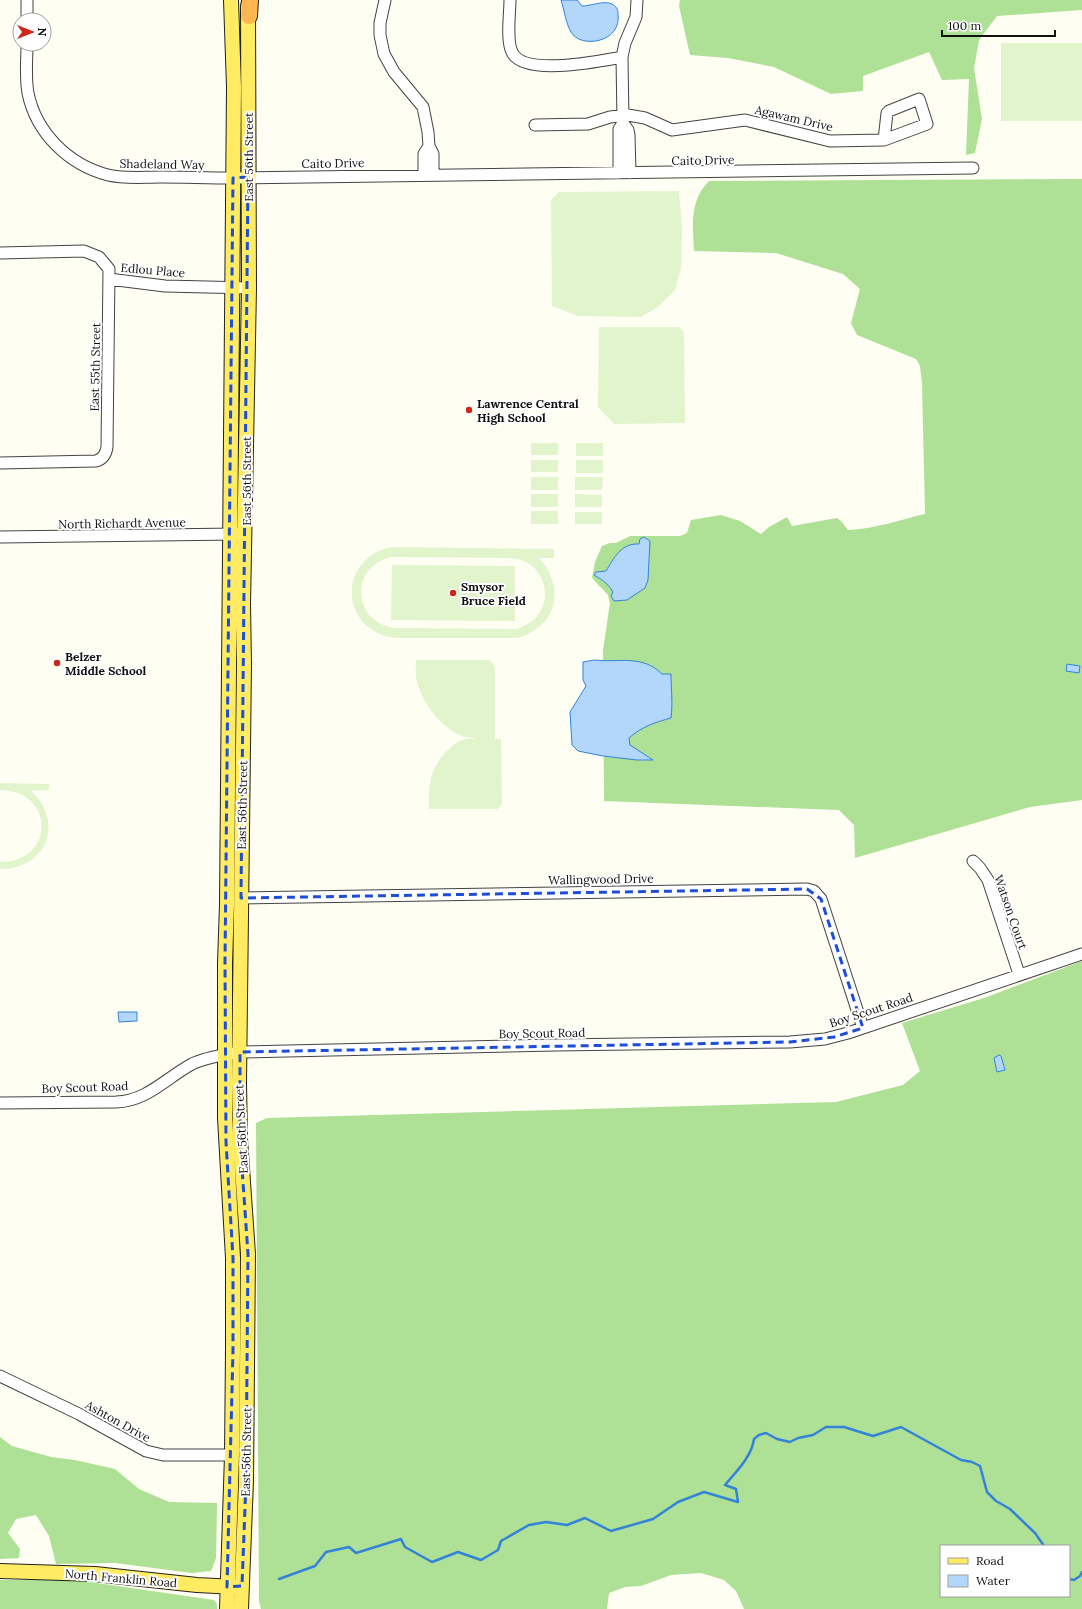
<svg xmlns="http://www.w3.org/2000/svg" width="1082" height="1609" font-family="Lora,serif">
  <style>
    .forest { fill: #aee096; fill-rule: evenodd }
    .pitch { fill: #e1f4cb; fill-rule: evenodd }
    .water { fill: #b3d7fb; stroke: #3383d9 }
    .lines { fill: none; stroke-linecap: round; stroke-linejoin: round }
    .stream { stroke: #3383d9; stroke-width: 2.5 }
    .minor-casing { stroke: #434343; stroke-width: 13 }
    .major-casing { stroke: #212121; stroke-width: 16 }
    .highway-casing { stroke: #212121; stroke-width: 18 }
    .minor { stroke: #fff; stroke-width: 11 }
    .major { stroke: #ffec63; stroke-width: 14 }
    .highway { stroke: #ffb651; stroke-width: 16 }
    .marked { fill: none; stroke: #1d4ed8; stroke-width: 3; stroke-dasharray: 8 5; stroke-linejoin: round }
    .poi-dot { fill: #ce271a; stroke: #fff; stroke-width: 1.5 }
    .labels { text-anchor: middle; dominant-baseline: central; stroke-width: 4; stroke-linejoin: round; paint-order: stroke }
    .street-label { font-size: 12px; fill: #101010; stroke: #fff }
    .poi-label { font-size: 12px; font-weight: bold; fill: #101010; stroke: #fff; text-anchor: start }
  </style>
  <rect width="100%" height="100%" fill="#fffef3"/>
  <path class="forest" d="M680,0H1082V10L997,16L979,40L974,68L982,119L975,153L966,155L969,79L942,80L929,52L863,76V91L831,94L774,67L728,58L690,55L679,6Z
    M1082,179V800L1030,807L855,858L854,825L839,810L604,801L603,650L610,603L608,595L592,578L595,562L602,546L610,543H616L630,536H680L687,533L691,520L721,515L740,521L761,534L769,527L787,517L792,526L837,518L841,521L848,530C874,529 899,520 925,514L922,383L920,366L916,359L857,335L851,323L860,289L843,274L776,253L694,251C693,225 689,201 709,181Z
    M1082,961V1609H744L736,1591L724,1580L701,1573L671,1575L641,1586L625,1587L609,1593L607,1609H261L259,1601L256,1123L267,1118L836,1102L903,1085L920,1071L902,1023L984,998ZM941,1546H1069V1596H941Z
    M0,1437L12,1446L51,1457L75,1460L115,1469L139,1489L169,1502L217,1503L216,1558L211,1571L192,1573L115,1563L56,1564L49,1536L36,1515L16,1519L8,1533L20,1549L19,1558L0,1559Z
    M0,1580H76L214,1600L217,1604V1609H0Z"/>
  <path class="pitch" d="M1001,43H1082V121H1001Z
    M679,191L682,227L681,268L675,290L658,307L641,317L578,316L552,306L551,200L559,192Z
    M599,327H680L684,333L685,423L614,424L598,407Z
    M531,443H558V455H531Z
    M576,443H603V456H576Z
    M531,460H558V472H531Z
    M576,460H603V473H576Z
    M531,477H558V490H531Z
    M575,477H603L602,490H575Z
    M531,494H558V507H531Z
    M575,494L602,495V507H575Z
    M531,511H558V524H531Z
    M575,512H602V524H575Z
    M391,547L554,549V558H539C566,587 557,627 517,638H396C340,632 336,559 391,547ZM391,557L510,558C553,561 558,618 516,629L396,628C352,623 349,567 391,557Z
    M392,565L515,566V621L391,620Z
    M416,660H490L495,668V739H501L502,804L497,809H429C428,787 430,767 447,751C451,747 456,742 462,740C466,738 473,739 477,739C472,738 467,737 462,736C440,727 423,704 417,682C415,675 416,667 416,660Z
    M0,783L49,784V790L31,791C65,822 47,869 0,869V862C55,862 56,791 0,790Z"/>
  <path class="water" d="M561,0H577L582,6C591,6 604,0 612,4C616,6 618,9 618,14C622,43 580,49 571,32C566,24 564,9 561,0Z
    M644,537L650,541L648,580L645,588L627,600L614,601L611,596L613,592C608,583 602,580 594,575L596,572L606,571C614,558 621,543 639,544L640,539Z
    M594,660C619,663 642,654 662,674H671C671,689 673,703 671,718C656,722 641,727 629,738L630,745L653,760H637L603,756L578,751L572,745L570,712L586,686L583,680V662Z
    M1067,664L1080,666L1079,673L1066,671Z
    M118,1012H137V1021L119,1022Z
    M999,1055L1001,1056L1005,1070L997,1072L994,1058Z"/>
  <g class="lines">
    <path class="stream" d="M279,1579L315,1566L326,1552L349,1547L356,1553L401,1539L405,1547L432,1562L458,1552L481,1560L498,1550L501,1541L529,1525L546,1522L567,1525L585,1518L611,1531L653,1519L678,1502L704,1492L738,1502L736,1489L725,1485C736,1472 752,1456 754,1439L759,1435L766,1433L777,1439L790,1442L798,1438L813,1435L826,1427H844L873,1436L901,1427L961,1460L972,1462L980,1466L987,1492L996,1501L1010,1509L1035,1533L1044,1546
      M1069,1579L1074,1580L1080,1576L1082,1572"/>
    <g class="minor-casing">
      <path id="minor" d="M385,0L380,23V35L384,54L394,72L423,107L428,132L429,146L433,154V175
        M510,0C510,14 506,40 512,52C523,77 600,61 622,57
        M27,20V0
        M27,44C27,60 25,77 28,93C36,133 69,165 108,175C125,179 143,177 160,177C184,177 208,178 233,178L973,168
        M919,99L927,124L884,140L887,113L889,111Z
        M535,125L588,124L610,117L628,115L645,118L672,130L745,120L830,141L884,140
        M619,173V129L623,123
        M630,173L629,135L628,130L623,123L622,57L625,43L636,17L637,0
        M424,175V154L429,146
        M0,253L84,251L99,257L109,269L107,447C106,454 103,459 96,461L0,463
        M109,279L165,286L249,288
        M0,537L237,534
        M973,861L980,868L988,880L1019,974
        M241,898L807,889L814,891L821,899L863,1028
        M0,1103L116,1102C147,1101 166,1078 192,1064C206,1057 224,1055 240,1052L555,1045L790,1042L825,1039L848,1033L1082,954
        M0,1376L79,1414L146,1451L163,1455H232"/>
    </g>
    <g class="major-casing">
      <path id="major" d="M0,1571L95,1574L197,1585L236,1587
        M227,1609L232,1455L233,1350V1258L225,1118V963L227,904L234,87L231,0
        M241,1609L246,1481L248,1254L240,1139L239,1083L244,664L243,604L249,288L248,6"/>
    </g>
    <g class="highway-casing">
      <path id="highway" d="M249,16L250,0"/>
    </g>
    <use href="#minor" class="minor"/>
    <use href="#major" class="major"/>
    <use href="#highway" class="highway"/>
  </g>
  <path class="marked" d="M248,177L241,898L807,889L821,899L863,1028L834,1037L790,1042L240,1052V1139L248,1254L246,1481L242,1586L227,1587L233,1350V1258L226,1142L225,963L233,178Z"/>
  <g class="poi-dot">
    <circle cx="469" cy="410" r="4"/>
    <circle cx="453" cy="593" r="4"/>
    <circle cx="57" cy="663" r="4"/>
  </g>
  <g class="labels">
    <g class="street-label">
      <text transform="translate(794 118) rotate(13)">Agawam Drive</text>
      <text transform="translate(248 157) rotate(-90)">East 56th Street</text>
      <text transform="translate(703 160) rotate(-1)">Caito Drive</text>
      <text transform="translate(333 163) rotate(-1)">Caito Drive</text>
      <text transform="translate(162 164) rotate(1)">Shadeland Way</text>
      <text transform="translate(153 270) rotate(5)">Edlou Place</text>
      <text transform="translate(95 367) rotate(-89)">East 55th Street</text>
      <text transform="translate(246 481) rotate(-90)">East 56th Street</text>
      <text transform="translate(122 523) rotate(-1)">North Richardt Avenue</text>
      <text transform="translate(242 805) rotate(-89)">East 56th Street</text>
      <text transform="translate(601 879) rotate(-1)">Wallingwood Drive</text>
      <text transform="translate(1011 912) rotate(71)">Watson Court</text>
      <text transform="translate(871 1010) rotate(-18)">Boy Scout Road</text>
      <text transform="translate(542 1033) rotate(-1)">Boy Scout Road</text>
      <text transform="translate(85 1087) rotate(-2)">Boy Scout Road</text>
      <text transform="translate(241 1129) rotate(-93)">East 56th Street</text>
      <text transform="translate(118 1421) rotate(29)">Ashton Drive</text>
      <text transform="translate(246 1452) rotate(-89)">East 56th Street</text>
      <text transform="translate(121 1578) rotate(5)">North Franklin Road</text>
    </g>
    <g class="poi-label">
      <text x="477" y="403">Lawrence Central<tspan x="477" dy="14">High School</tspan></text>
      <text x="461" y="586">Smysor<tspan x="461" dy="14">Bruce Field</tspan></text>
      <text x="65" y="656">Belzer<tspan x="65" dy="14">Middle School</tspan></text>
    </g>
  </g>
  <rect x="940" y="1545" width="130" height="52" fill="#ffffff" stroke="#9f9f9f"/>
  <rect x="948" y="1558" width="20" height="6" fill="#ffec63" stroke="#9f9f9f"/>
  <text x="976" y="1565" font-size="12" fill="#101010">Road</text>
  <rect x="948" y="1575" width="20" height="12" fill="#b3d7fb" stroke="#9f9f9f"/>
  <text x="976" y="1585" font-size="12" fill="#101010">Water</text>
  <g transform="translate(32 32) rotate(90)"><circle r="19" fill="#ffffff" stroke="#9f9f9f"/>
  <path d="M0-3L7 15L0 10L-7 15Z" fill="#ce271a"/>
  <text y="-6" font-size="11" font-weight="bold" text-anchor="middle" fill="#101010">N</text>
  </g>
  <path d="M942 30v6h113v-6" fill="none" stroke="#101010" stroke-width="2"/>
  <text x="948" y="30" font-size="12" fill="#101010" stroke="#ffffff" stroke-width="3" paint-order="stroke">100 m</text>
</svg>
